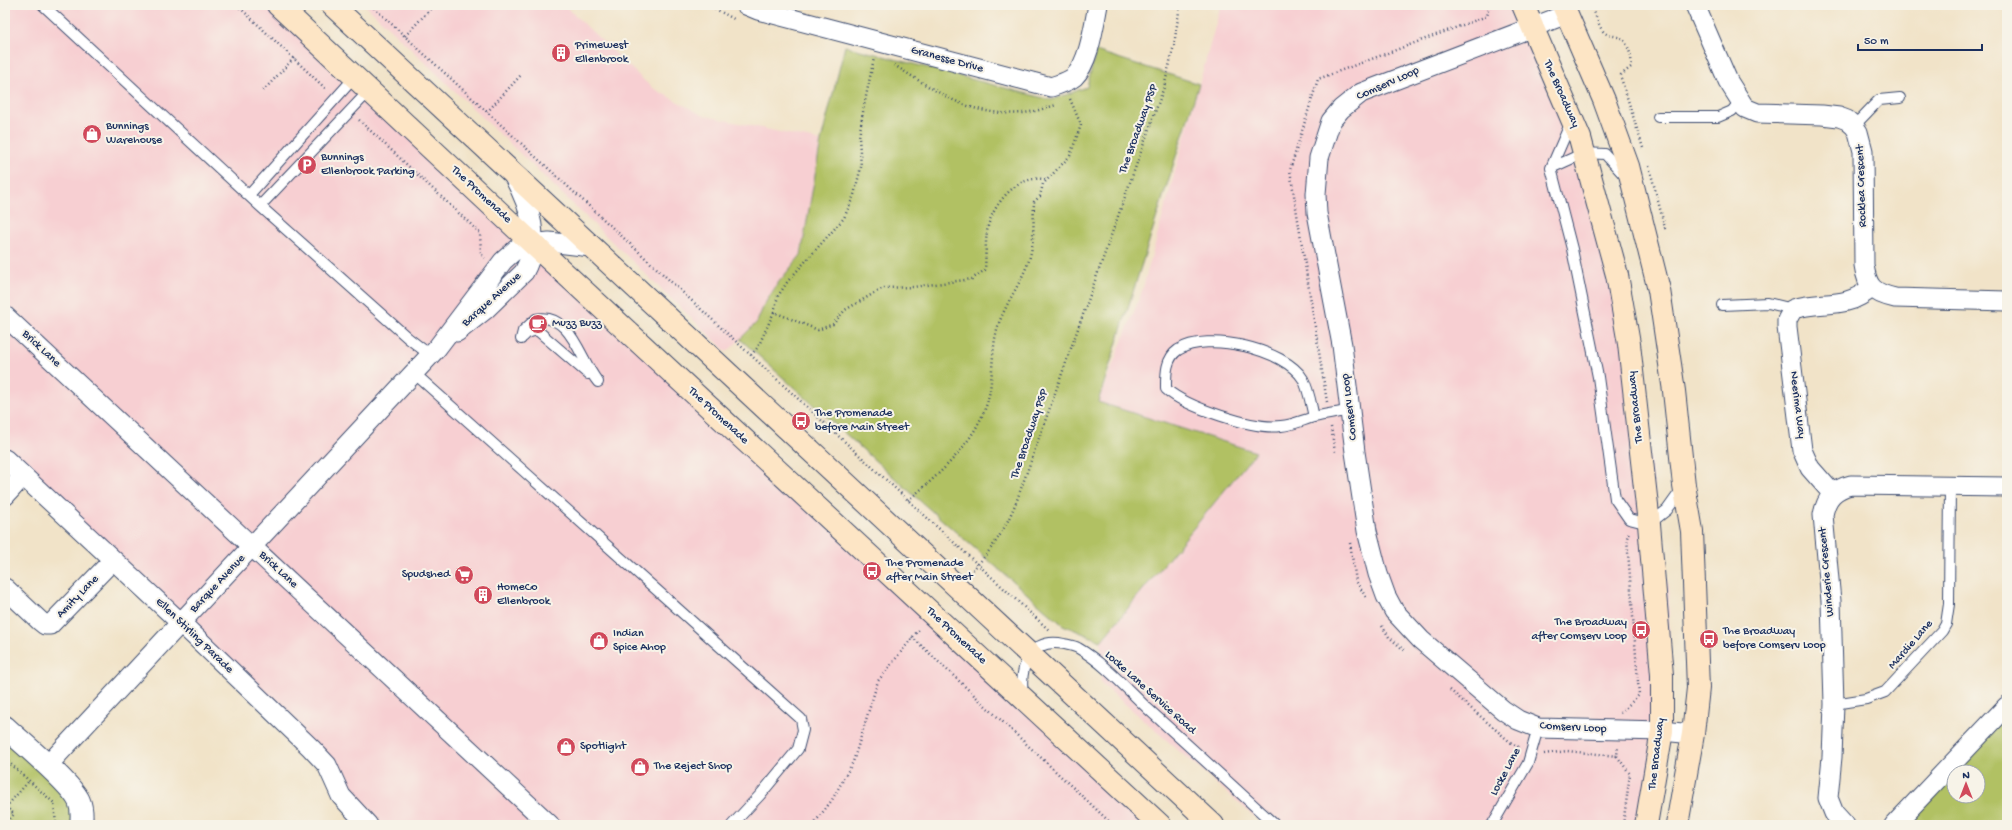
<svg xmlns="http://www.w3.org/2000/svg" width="2012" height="830" font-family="'Gochi Hand',sans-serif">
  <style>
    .built { fill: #f7cfd2 }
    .green { fill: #b1c164; stroke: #667861; fill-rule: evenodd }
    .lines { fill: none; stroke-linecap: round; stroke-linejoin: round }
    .service-casing { stroke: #3b4a6e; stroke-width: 12 }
    .minor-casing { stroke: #3b4a6e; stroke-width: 21 }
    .tertiary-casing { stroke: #3b4a6e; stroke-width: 24 }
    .secondary-casing { stroke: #3b4a6e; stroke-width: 24 }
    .path { stroke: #3b4a6e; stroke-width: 2.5; stroke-dasharray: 1 3; stroke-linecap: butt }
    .service { stroke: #fff; stroke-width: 10 }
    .minor { stroke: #fff; stroke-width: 19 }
    .tertiary { stroke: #fff; stroke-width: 22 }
    .secondary { stroke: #fde5c5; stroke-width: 22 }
    .labels { text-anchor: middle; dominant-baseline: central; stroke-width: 4; stroke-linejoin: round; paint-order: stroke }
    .poi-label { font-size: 12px; fill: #1b2f5e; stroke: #f7f3e8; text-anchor: start }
    .street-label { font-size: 12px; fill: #1b2f5e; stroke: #f7f3e8 }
  </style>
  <rect width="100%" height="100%" fill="#f7f3e8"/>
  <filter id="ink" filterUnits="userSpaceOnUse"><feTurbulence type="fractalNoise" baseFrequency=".025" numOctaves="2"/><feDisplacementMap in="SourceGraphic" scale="8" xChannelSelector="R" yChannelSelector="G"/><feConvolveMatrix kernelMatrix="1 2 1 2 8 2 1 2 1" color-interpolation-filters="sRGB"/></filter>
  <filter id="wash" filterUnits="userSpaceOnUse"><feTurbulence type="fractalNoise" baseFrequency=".012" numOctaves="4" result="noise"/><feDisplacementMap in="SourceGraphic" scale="16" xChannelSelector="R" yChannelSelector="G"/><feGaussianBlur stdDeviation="0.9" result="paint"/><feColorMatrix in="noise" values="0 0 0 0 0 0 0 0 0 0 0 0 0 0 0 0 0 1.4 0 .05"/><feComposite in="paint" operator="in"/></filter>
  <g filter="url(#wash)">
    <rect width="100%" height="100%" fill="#f1e3c8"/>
    <path class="built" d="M5,5H278L1160,825H368L327,765L5,459Z
      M365,5H564L651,87L702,115L821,141L801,255L778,283L764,305L756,324L727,352Z
      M1221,5H1510L1554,102L1634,338L1669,597V736L1636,825H1264L1101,683V641L1256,452L1098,402L1142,291Z"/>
    <path class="green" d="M845,46L1051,100L1087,87L1096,51L1199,84L1098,402L1256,452L1101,641L1063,625L919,500L740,339L757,322L764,305L778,283L801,255L821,141Z
      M2007,715V825H1901ZM1954,772H1978V796H1954Z
      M5,727L47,766L81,825H5Z"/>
  </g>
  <g filter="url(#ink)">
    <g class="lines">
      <g class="service-casing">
        <path id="service" d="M43,5L260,206L408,338L430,355
          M1658,117H1718L1732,111L1740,101
          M1571,122L1551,168L1572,249L1598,377L1615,499L1629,519L1649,524L1667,510L1682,489
          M1854,126L1879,100L1900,98
          M1551,168L1584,153L1605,154L1624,175
          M249,195L354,78
          M260,206L369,91
          M1722,305L1768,303L1793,309
          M523,337L527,333L537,330L588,374
          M521,339L523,331L536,319C572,312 580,361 598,382
          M414,373L801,719L803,730L798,749L760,795L732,825
          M1314,417C1311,405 1309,390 1303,379C1285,349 1207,331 1178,350C1165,359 1166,376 1166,389C1186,407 1254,430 1281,426C1293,425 1303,420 1314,417C1326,414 1338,413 1350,410
          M1023,694C1019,666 1031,637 1064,644C1068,645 1074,646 1078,648C1104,663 1126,688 1147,708C1190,747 1233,786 1275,825
          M1834,704L1866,699L1885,692L1942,631L1946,624L1949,604L1950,485
          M1492,825L1528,763L1538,728"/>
      </g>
      <g class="minor-casing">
        <path id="minor" d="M746,5L758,10L1051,87C1059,84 1068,82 1074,77C1089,63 1094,25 1098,5
          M1695,5L1728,81L1745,108L1757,113L1822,115L1839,117L1847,120L1854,126L1858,132L1863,151L1864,265C1867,287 1873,293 1895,298L2007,301
          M1567,14L1361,93L1341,109L1331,121L1319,158L1316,194L1317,213L1342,345L1355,452L1367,531L1378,574L1386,596L1394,611L1421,640L1503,710L1518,720L1538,728L1662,731L1693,734
          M5,316L550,825
          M457,332L486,309L524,272C542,240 530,207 514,177
          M5,459L181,623L311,748L327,765L341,796L368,825
          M1832,493L1810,468L1802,450L1787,327V320L1793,309C1822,300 1846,310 1871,288
          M5,496L23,476
          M5,588L40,621L45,625H50L113,560
          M47,766L437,348L503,261L521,245L549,242L591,247
          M1845,825L1834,813L1828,798L1832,757L1834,704L1831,601L1823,515C1826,498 1834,489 1851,485L2007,487
          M1894,825L2007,706"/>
      </g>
      <g class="tertiary-casing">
        <path id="tertiary" d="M5,727C21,742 71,783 79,801C82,808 82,817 81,825"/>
      </g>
      <g class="secondary-casing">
        <path id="secondary" d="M278,5L532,243L1160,825
          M332,5L1213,825
          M1523,5L1580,138L1617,275L1629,344L1649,524L1662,675V731L1646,825
          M1563,5L1604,100L1628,166L1659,290L1674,391L1684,485L1692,531L1698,688L1693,734L1677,825"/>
      </g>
      <path class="path" d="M237,5L326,89
        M371,5L1050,631
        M708,5L734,19
        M1592,5C1595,13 1598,25 1603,31C1608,37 1615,35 1621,38C1628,42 1633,60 1631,67L1621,75V78L1643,148
        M405,36L434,5
        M894,65C938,92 969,117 1023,113C1034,112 1046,108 1056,105
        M263,91L294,58
        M487,112L521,75
        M359,120L480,233L481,254L485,258
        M1649,166L1665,228L1663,229
        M774,312L778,296L788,281L844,218L854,195L861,167L859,137L864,106L874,58
        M751,355L758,347L774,312L818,330L833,324L845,310L883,288L913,287L972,279L985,270C986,256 985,240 988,226C995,201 1020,172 1048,180
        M1327,402L1290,170L1318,79L1487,16L1490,5
        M1331,427L1335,452
        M908,500C942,473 983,435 990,390C993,369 992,342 999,323C1007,302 1020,284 1028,263C1035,244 1033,221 1034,202L1040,196L1043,184L1070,156L1081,125L1070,99
        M1350,543L1356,581L1367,599
        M970,573C994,547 1004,532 1017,500L1164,87L1174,45L1180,5
        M1382,626L1389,637L1406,652
        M912,637L1113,825
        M1450,690L1510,742L1520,748
        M1620,713L1639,695L1627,538L1629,531
        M1544,754L1567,751L1617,756L1618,746
        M1617,756L1630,774L1623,825
        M5,759L54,803L56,825
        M6,807L29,781
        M5,825L14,814L5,806
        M813,825L832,800L853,762L878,681L920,628"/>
      <use href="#service" class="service"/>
      <use href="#minor" class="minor"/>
      <use href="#tertiary" class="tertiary"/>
      <use href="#secondary" class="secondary"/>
    </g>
  </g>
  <defs>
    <g id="building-disc" transform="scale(1)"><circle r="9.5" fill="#d1495b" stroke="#f7f3e8"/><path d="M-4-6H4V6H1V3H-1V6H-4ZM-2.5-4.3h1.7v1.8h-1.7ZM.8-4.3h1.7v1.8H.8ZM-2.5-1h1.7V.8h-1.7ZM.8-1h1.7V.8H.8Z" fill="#fff"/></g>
    <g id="shop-disc" transform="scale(1)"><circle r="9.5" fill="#d1495b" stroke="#f7f3e8"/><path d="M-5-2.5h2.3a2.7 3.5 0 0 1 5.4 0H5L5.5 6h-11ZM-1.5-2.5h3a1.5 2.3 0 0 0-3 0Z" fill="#fff"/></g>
    <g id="parking-disc" transform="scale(1)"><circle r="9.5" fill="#d1495b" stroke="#f7f3e8"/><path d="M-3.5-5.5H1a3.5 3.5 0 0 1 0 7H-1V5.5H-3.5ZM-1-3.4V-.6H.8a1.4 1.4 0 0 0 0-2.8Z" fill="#fff"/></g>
    <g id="cafe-disc" transform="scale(1)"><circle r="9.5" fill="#d1495b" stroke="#f7f3e8"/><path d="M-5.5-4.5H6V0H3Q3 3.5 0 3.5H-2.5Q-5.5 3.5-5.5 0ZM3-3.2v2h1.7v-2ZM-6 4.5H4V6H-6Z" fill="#fff"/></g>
    <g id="bus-disc" transform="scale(1)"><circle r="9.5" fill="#d1495b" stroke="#f7f3e8"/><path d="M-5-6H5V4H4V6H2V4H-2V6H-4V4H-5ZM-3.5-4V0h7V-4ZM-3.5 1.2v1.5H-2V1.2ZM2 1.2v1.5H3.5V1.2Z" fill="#fff"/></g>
    <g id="supermarket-disc" transform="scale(1)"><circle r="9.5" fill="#d1495b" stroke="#f7f3e8"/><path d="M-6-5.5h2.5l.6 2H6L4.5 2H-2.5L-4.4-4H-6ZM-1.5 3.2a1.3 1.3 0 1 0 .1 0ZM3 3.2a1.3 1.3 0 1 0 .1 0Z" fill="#fff"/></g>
  </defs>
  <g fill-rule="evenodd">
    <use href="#building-disc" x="561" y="53"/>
    <use href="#shop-disc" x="92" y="134"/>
    <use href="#parking-disc" x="307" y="165"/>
    <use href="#cafe-disc" x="538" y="324"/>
    <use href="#bus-disc" x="801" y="421"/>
    <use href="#bus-disc" x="872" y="571"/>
    <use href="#supermarket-disc" x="464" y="575"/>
    <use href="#building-disc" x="483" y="595"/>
    <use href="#bus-disc" x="1641" y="630"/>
    <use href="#bus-disc" x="1709" y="639"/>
    <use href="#shop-disc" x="599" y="641"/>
    <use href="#shop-disc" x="566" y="747"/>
    <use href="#shop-disc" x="640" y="767"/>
  </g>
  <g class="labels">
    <g class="poi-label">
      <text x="575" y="46">Primewest<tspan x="575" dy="14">Ellenbrook</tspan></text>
      <text x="106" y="127">Bunnings<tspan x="106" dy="14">Warehouse</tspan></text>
      <text x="321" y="158">Bunnings<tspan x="321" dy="14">Ellenbrook Parking</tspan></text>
      <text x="552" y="324">Muzz Buzz</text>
      <text x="815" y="414">The Promenade<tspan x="815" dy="14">before Main Street</tspan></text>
      <text x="886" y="564">The Promenade<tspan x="886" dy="14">after Main Street</tspan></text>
      <text x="450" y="575" text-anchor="end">Spudshed</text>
      <text x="497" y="588">HomeCo<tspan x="497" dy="14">Ellenbrook</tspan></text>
      <text x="1627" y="623" text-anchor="end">The Broadway<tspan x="1627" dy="14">after Comserv Loop</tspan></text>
      <text x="1723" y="632">The Broadway<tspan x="1723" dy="14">before Comserv Loop</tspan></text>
      <text x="613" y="634">Indian<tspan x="613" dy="14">Spice Ahop</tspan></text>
      <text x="580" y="747">Spotlight</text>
      <text x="654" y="767">The Reject Shop</text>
    </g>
    <g class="street-label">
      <text transform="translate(947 60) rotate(15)">Granesse Drive</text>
      <text transform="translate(1388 84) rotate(-24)">Comserv Loop</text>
      <text transform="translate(1561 94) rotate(66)">The Broadway</text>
      <text transform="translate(1139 129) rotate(-70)">The Broadway PSP</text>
      <text transform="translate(1862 186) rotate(-92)">Rocklea Crescent</text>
      <text transform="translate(481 195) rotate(43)">The Promenade</text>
      <text transform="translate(492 300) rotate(-42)">Barque Avenue</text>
      <text transform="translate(41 349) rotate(43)">Brick Lane</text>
      <text transform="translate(1797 405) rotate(83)">Neerima Way</text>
      <text transform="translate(1350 407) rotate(-97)">Comserv Loop</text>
      <text transform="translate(1636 407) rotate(-96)">The Broadway</text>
      <text transform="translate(718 416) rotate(43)">The Promenade</text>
      <text transform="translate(1030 434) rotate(-71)">The Broadway PSP</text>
      <text transform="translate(278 570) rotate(43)">Brick Lane</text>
      <text transform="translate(1827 572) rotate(-95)">Winderie Crescent</text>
      <text transform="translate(218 584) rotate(-47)">Barque Avenue</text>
      <text transform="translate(78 597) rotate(-46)">Amity Lane</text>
      <text transform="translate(194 636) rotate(44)">Ellen Stirling Parade</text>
      <text transform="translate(956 636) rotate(43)">The Promenade</text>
      <text transform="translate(1911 645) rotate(-49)">Mardie Lane</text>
      <text transform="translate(1150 693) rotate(42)">Locke Lane Service Road</text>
      <text transform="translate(1573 728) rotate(3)">Comserv Loop</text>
      <text transform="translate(1657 754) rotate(-83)">The Broadway</text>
      <text transform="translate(1506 772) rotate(-62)">Locke Lane</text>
    </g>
  </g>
  <rect width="2012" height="830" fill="none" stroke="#f7f3e8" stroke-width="20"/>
  <g transform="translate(1966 784)"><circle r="19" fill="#f7f3e8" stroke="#9fa5b1"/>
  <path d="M0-3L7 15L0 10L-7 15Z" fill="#d1495b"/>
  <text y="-6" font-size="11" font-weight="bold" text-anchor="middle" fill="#1b2f5e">N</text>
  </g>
  <path d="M1858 44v6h124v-6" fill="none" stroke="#1b2f5e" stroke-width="2"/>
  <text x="1864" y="44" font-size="12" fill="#1b2f5e" stroke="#f7f3e8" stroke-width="3" paint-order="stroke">50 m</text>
</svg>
